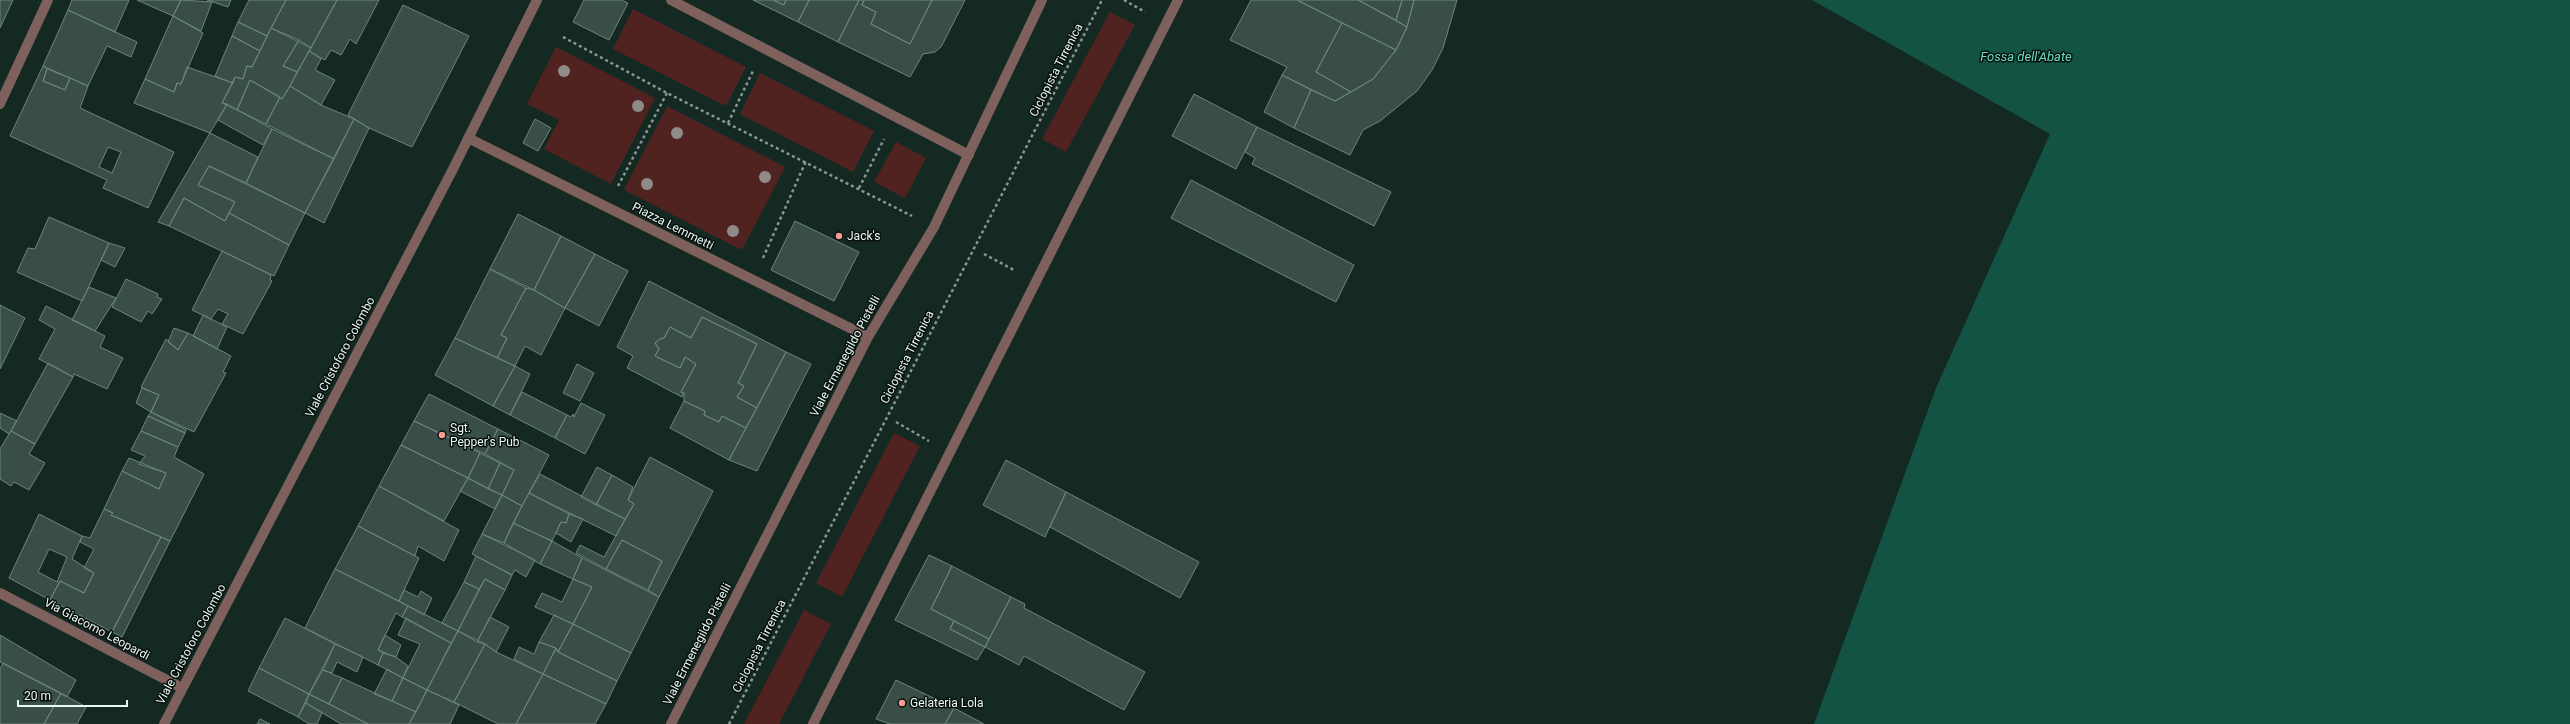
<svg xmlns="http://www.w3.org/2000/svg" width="2570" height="724" font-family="Roboto,sans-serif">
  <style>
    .green { fill: #512320 }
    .water { fill: #125343 }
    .building { fill: #394e47; stroke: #6e857d; fill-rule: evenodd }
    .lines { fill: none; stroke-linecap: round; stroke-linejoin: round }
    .path { stroke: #889893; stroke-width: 2.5; stroke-dasharray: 3 3; stroke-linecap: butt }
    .pedestrian { stroke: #7e605d; stroke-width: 10 }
    .minor { stroke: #7e605d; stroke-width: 10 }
    .tertiary { stroke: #7e605d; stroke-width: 10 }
    .tree { fill: #8e8b88 }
    .poi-dot { fill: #f59c93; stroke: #07100d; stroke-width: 1.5 }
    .labels { text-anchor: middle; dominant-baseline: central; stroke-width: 3; stroke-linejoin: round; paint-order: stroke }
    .street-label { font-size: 12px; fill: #ecf8f4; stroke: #07100d }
    .poi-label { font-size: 12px; fill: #ecf8f4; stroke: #07100d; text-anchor: start }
    .water-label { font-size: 13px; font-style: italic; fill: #6adebd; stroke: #07100d }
  </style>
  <rect width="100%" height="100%" fill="#152923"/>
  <path class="green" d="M633,9L746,67L726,106L613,49Z
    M1110,12L1135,25L1066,152L1042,139Z
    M556,47L655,98L611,184L544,149L559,120L527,104Z
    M760,73L874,131L853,172L740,114Z
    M667,106L785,167L742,250L624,190Z
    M896,142L926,158L905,198L874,182Z
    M894,433L920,446L842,597L816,583Z
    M804,610L831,624L779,724H744Z"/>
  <path class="water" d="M1812,0H2570V724H1814L1936,388L2050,134Z"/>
  <path class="building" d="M0,0H13L0,28Z
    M72,0H129L115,32L68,10Z
    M137,0H181L173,16Z
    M181,0L212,2L201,31L173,16Z
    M207,0H231L228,7Z
    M249,0H286L267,36L238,22Z
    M286,0H337L311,48L271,28Z
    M337,0H379L356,44L350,39L341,55L331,50L325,60L309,51Z
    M584,0H621L628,3L609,40L573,22Z
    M753,0H773L784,5L786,0H809L798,22Z
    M773,0H786L784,5Z
    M809,0H859L838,42L798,22Z
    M859,0H864L862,5L876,12L871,24L910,44L932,0H965L941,47L935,52L923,54L910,77L838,42Z
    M864,0H932L910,44L871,24L876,12L862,5Z
    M1251,0H1297L1342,23L1316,72L1351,92L1335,101L1282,75L1287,67L1230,40Z
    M1297,0H1358L1407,27L1396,50Z
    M1358,0H1402L1396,20Z
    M1402,0H1414L1407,27L1396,20Z
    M1414,0H1457L1443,48L1432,70L1417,91L1380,121L1363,130L1350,155L1294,128L1311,90L1335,101L1373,79L1396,50L1407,27Z
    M403,5L469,36L412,147L369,128L348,115Z
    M68,10L137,42L131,57L107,46L88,86L43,66Z
    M173,16L203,33L181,84L177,83L174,92L145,79Z
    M238,22L267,36L260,51L232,36Z
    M1342,23L1396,50L1373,79L1351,92L1316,72Z
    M271,28L299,40L283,66L297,72L290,86L282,99L250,80L237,110L222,103L235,77L243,79L247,66L252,67Z
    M232,36L260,51L252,67L247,66L243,79L235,77L233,83L215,76Z
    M299,40L311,48L297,72L283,66Z
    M309,51L321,59L315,70L335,80L321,105L290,86Z
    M43,66L47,69L43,81L65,90L70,78L88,86L80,108L174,152L148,208L103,188L107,180L10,136ZM108,147L121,152L112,173L99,167Z
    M187,67L233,83L222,103L227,104L210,133L134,103L145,79L174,92L177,83L181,84Z
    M47,69L70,78L65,90L43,81Z
    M1282,75L1311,90L1294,128L1264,112Z
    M250,80L280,97L266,124L237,110Z
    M290,86L321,105L354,119L334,159L266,124L280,97L282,99Z
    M1194,94L1257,127L1236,169L1172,136Z
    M227,104L272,129L263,145L218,120Z
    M354,119L369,128L324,223L305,213Z
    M535,119L551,128L538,151L523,143Z
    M1257,127L1391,192L1374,226L1252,164L1255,158L1245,152Z
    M272,129L334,159L305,213L246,183Z
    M210,133L258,157L246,183L209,166L198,185L235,202L229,213L225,221L184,198L169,226L158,222Z
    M209,166L305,213L289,245L229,213L235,202L198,185Z
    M1191,180L1354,265L1336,302L1171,218Z
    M184,198L225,221L229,213L289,245L274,276L169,226Z
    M518,214L561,236L534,290L490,269Z
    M49,217L109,243L82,301L17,272L28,248L35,249Z
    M795,221L859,252L834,301L771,270Z
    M561,236L595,254L565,308L534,290Z
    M109,243L125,248L115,267L101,260Z
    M222,251L271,275L270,280L272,281L243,334L222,324L228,314L218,309L211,319L192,310Z
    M595,254L628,271L599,326L565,308Z
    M490,269L526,288L501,335L507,338L497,358L455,338Z
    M126,279L158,294L157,297L162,299L152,314L148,311L141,322L112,307Z
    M649,281L786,352L757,408L737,397L744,386L738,383L757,344L702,317L691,338L670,327L664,338L660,339L655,343L659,349L655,356L680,368L685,357L696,364L681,392L684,393L682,397L627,368L633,356L617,347Z
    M89,287L116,298L95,331L72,320Z
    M526,288L534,290L565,308L541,355L525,346L515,366L497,358L507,338L501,335Z
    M0,305L25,318L0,369Z
    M46,306L105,336L100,347L123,358L107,389L74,374L73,377L39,359L55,329L39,320Z
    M203,315L227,327L217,349L193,336Z
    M702,317L757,344L738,383L744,386L737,397L757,408L746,428L722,416L719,422L704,415L705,411L684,401V393L681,392L696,364L685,357L680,368L655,356L659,349L655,343L660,339L664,338L670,327L691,338Z
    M174,328L188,333L178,350L168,342Z
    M188,333L231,356L223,372L226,373L194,432L151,412L159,395L141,387L166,339L178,350Z
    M455,338L515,366L493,406L435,375Z
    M786,352L811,364L757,471L729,460Z
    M48,363L73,377L35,444L11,431Z
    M577,364L594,373L580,401L563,393Z
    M515,366L530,374L510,415L493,406Z
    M142,388L159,395L151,412L136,403Z
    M522,392L567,415L555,438L510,415Z
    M429,394L498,429L485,454L414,421Z
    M684,401L705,411L704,415L719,422L722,416L746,428L729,460L670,428Z
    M581,403L605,415L585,454L555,438L567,415L571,417L573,414L574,417Z
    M151,412L186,430L185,433L148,416Z
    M0,413L17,421L9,434L0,428Z
    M148,416L185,433L178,447L141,431Z
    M414,421L480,453L468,478L401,445Z
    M498,429L549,455L522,506L502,495L514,470L485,454Z
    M11,431L35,444L29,454L45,463L29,490L14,482L11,486L0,479V449Z
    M141,431L178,447L174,457L204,474L170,541L111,515L113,513L104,509L122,471L159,489L166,473L139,464L145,456L131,450Z
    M401,445L468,478L444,521L379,486Z
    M480,453L500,463L488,489L468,478Z
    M650,457L713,491L659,597L648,590L662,561L622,540L606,569L576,553L580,545L604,557L634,504L628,500Z
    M129,458L166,473L159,489L122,471Z
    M1006,460L1066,492L1045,537L983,505Z
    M500,463L514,470L502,495L488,489Z
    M597,467L612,475L596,505L581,497Z
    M540,474L625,519L616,536L529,493Z
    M612,475L633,487L628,500L634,504L625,519L596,505Z
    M468,478L502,495L495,509L460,491Z
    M379,486L459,530L444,561L418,546L415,556L358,526Z
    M1066,492L1199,562L1180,598L1050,527Z
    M529,493L569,514L566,523L561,522L552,541L513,523Z
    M502,495L522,506L504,543L482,534Z
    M104,509L113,513L111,515L161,537L112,632L50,600L60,581L84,593L94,573L84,568L94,549L80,542L82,536L90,538Z
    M39,514L82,536L72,559L94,573L84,593L60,581L50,600L9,578ZM49,549L67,557L57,582L38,572Z
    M569,514L583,519L571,542L556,533L561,522L566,523Z
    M513,523L552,541L540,564L504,543Z
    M358,526L419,558L399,601L335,569Z
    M482,534L535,560L526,577L515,570L512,575L472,554Z
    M161,537L170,541L122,637L112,632Z
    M622,540L662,561L648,590L606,569Z
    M552,541L582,558L573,579L540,564Z
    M929,555L952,566L931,609L954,621L950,629L985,647L977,660L895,620Z
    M476,556L512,575L505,590L485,579L479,589L464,582Z
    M582,558L659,597L631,653L573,624L592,587L573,579Z
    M952,566L1011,597L989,639L931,609Z
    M335,569L408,606L402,617L396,613L378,650L383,653L378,665L305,628Z
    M485,579L505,590L477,642L458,631Z
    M573,579L592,587L573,624L535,607L542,593L562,602Z
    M464,582L479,589L458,631L442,623Z
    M404,590L418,597L421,591L432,598L424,615L399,601Z
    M1011,597L1025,604L1024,608L1145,672L1124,710L1024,656L1019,665L985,647Z
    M408,606L458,631L451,643L402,617Z
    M554,615L573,624L558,652L556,648L539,642Z
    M490,617L509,627L496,652L485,644L477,642Z
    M285,618L335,644L309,694L259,668Z
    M406,618L451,643L427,690L403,678L420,644L398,635Z
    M954,621L989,639L985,647L950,629Z
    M573,624L631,653L617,681L558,652Z
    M458,631L485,644L454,702L427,690Z
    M0,635L76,680L67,697L0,662Z
    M385,635L401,645L396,657L378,650Z
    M539,642L556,648L543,674L514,659L519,647L534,654Z
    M335,644L363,657L357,672L337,662L332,673L323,670Z
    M485,644L496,652L543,674L516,724H498L454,702Z
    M556,648L558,652L617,681L606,704L543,674Z
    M383,653L396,657L408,666L403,678L378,665Z
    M3,663L61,693L44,724H0V669Z
    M259,668L309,694L298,717L248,691Z
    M387,669L403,678L392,701L374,694Z
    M323,670L342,678L329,704L309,694Z
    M543,674L606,704L595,724H516Z
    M342,678L416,712L409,724H368L329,704Z
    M403,678L427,690L416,712L392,701Z
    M896,680L954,708L945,724H890L876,719Z
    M427,690L459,705L450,724H409Z
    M61,693L86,707L77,724H44Z
    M309,694L329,704L368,724H341L306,703Z
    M306,703L322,713L317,724H309L298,717Z
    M954,708L984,724H945Z
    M260,719L270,724H257Z"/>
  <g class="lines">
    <path class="path" d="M1124,0L1145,12
      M563,37L667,93L912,216
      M728,123L753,71
      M618,186L667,93
      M859,188L884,139
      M984,254L1014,270
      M763,258L806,161
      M896,422L929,441
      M729,724L1102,0"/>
    <path class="pedestrian" d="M813,724L1178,0"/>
    <path class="minor" d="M671,0L969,155
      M0,104L48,0
      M468,138L868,337
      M0,593L182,688
      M671,724L868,337L934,227L1042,0"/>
    <path class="tertiary" d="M164,724L452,171L537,0"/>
  </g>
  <g class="tree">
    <circle cx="564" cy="71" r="6"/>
    <circle cx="638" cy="106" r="6"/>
    <circle cx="677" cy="133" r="6"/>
    <circle cx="765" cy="177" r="6"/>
    <circle cx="647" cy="184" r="6"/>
    <circle cx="733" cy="231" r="6"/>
  </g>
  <g class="poi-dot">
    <circle cx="839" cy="236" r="4"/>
    <circle cx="442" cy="435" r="4"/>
    <circle cx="902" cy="703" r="4"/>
  </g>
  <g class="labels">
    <g class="street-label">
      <text transform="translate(1056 70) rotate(-63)">Ciclopista Tirrenica</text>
      <text transform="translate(673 226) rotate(27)">Piazza Lemmetti</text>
      <text transform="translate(845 356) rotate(-62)">Viale Ermenegildo Pistelli</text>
      <text transform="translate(340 357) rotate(-62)">Viale Cristoforo Colombo</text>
      <text transform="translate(907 357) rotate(-63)">Ciclopista Tirrenica</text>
      <text transform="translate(97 629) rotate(28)">Via Giacomo Leopardi</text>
      <text transform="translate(191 644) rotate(-62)">Viale Cristoforo Colombo</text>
      <text transform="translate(697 644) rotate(-63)">Viale Ermenegildo Pistelli</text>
      <text transform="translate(759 646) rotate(-63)">Ciclopista Tirrenica</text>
    </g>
    <g class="poi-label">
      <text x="847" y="236">Jack's</text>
      <text x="450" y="428">Sgt.<tspan x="450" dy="14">Pepper's Pub</tspan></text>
      <text x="910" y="703">Gelateria Lola</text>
    </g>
    <g class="water-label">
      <text x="2026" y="56">Fossa dell'Abate</text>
    </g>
  </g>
  <path d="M18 700v6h109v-6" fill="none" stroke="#ecf8f4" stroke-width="2"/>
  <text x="24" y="700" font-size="12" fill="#ecf8f4" stroke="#07100d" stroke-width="3" paint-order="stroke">20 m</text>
</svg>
